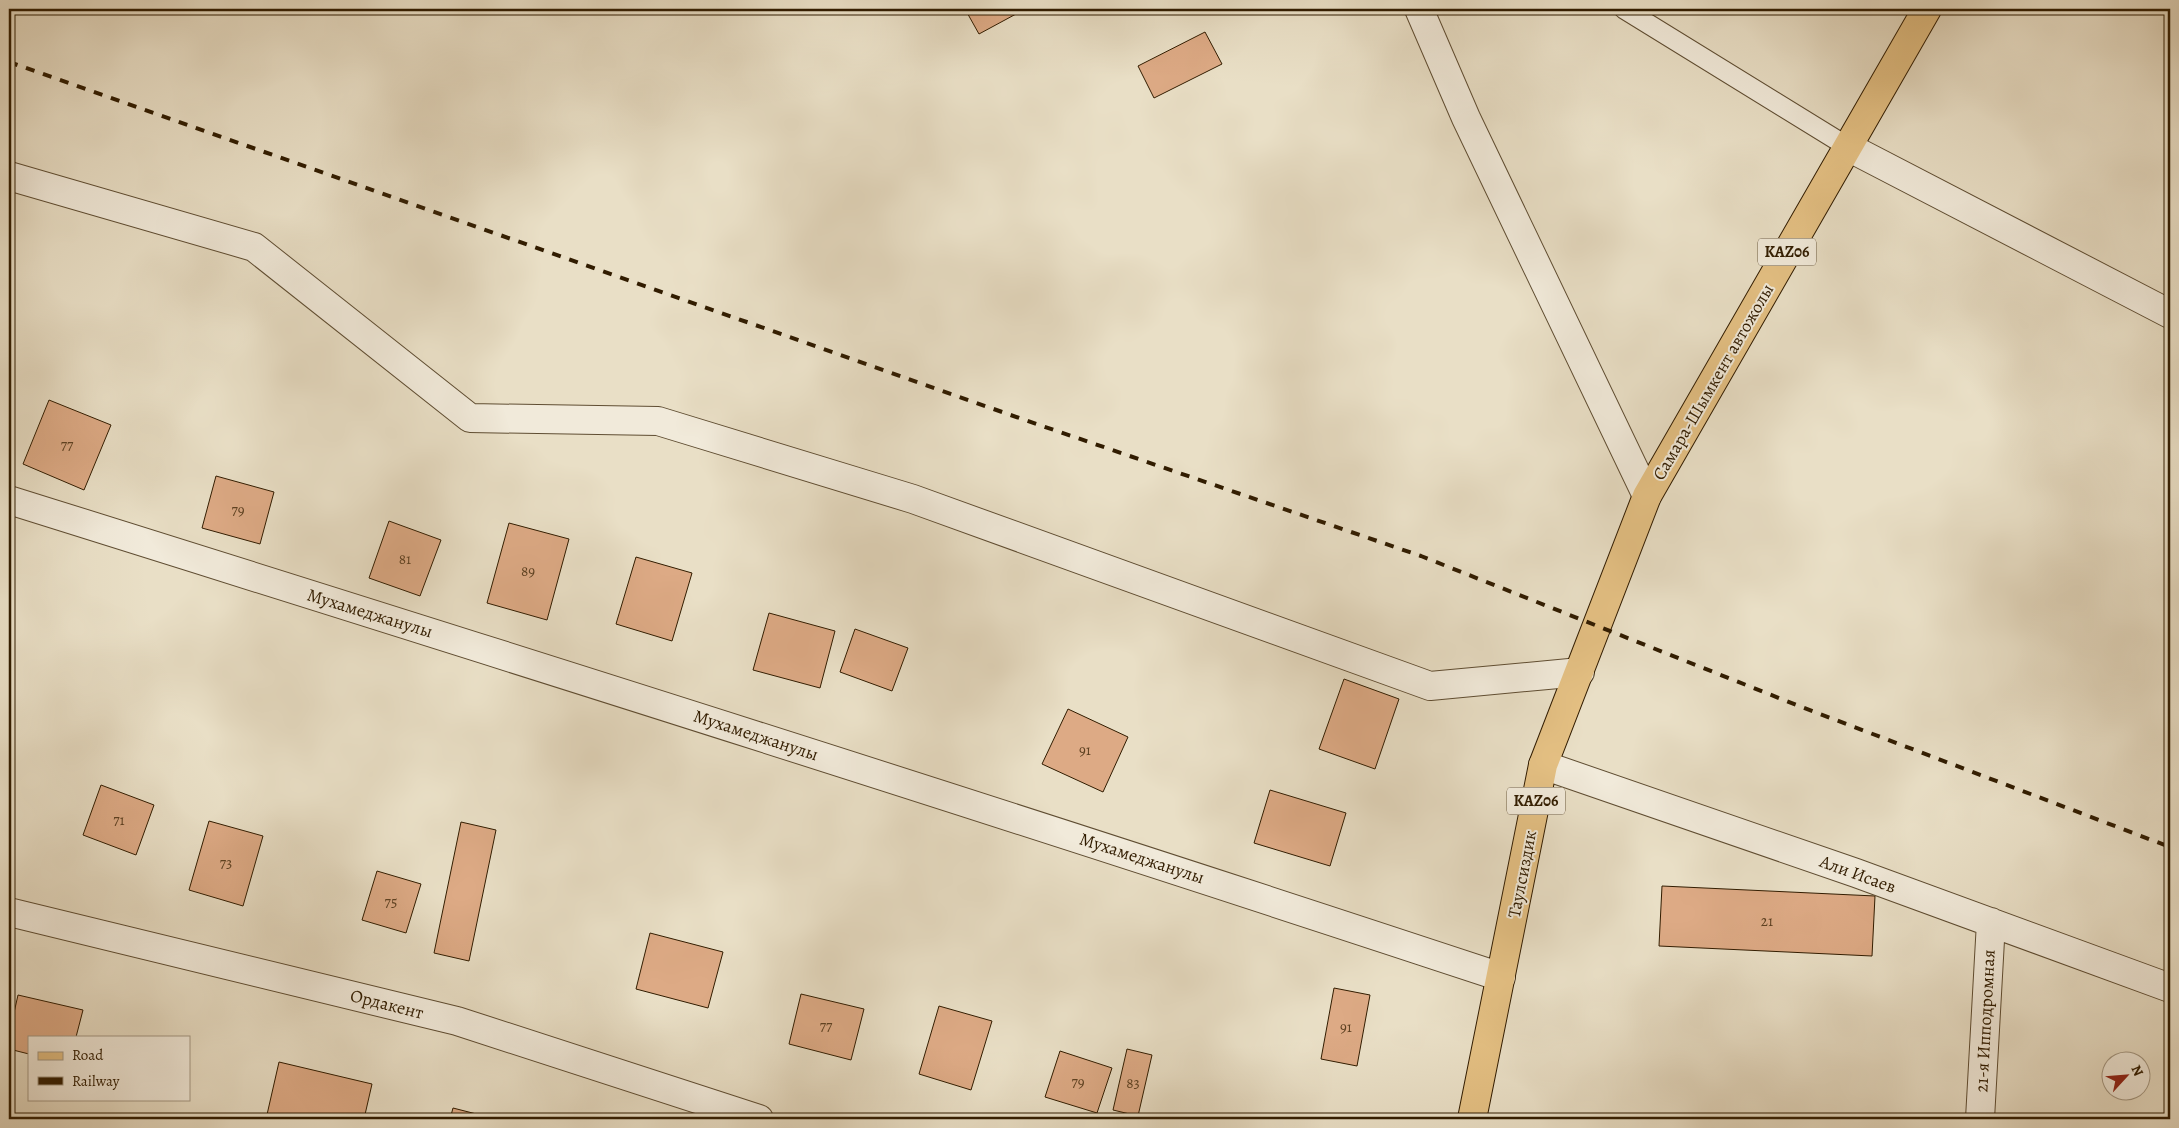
<svg xmlns="http://www.w3.org/2000/svg" width="2179" height="1128" font-family="Alegreya,serif">
  <style>
    .building { fill: #ddaa85; stroke: #311c00 }
    .lines { fill: none; stroke-linecap: round; stroke-linejoin: round }
    .service-casing { stroke: #5f4d32; stroke-width: 21 }
    .minor-casing { stroke: #5f4d32; stroke-width: 30 }
    .primary-casing { stroke: #311c00; stroke-width: 30 }
    .service { stroke: #f1eada; stroke-width: 19 }
    .minor { stroke: #f1eada; stroke-width: 28 }
    .primary { stroke: #e4c083; stroke-width: 28 }
    .rail { stroke: #311c00; stroke-width: 4; stroke-dasharray: 9 9; stroke-linecap: butt }
    .labels { text-anchor: middle; dominant-baseline: central; stroke-width: 4; stroke-linejoin: round; paint-order: stroke }
    .number-label { font-size: 15px; fill: #5c4021 }
    .shield { fill: #f1eada; stroke: #6b5a41; stroke-width: 1 }
    .shield-label { font-size: 16px; font-weight: bold; fill: #311c00 }
    .street-label { font-size: 18px; fill: #311c00; stroke: #f1eada }
  </style>
  <rect width="100%" height="100%" fill="#e9dfc6"/>
  <filter id="stains"><feTurbulence type="fractalNoise" baseFrequency=".004" numOctaves="4"/><feColorMatrix values="0 0 0 0 .2 0 0 0 0 .09 0 0 0 0 .02 0 0 0 .5 -.17"/></filter>
  <radialGradient id="worn" r=".72"><stop offset=".6" stop-color="#630" stop-opacity="0"/><stop offset="1" stop-color="#630" stop-opacity=".3"/></radialGradient>
  <path class="building" d="M965,9H1013L1016,14L979,34Z
    M1205,32L1222,64L1154,98L1138,66Z
    M49,400L111,425L84,490L23,464Z
    M216,476L274,492L260,544L202,528Z
    M389,521L441,540L420,596L369,578Z
    M509,523L569,539L547,620L487,603Z
    M636,557L692,573L672,641L616,624Z
    M769,613L835,631L820,688L753,670Z
    M855,629L908,648L892,691L840,672Z
    M1344,679L1399,699L1375,769L1319,749Z
    M1068,709L1128,737L1103,792L1042,764Z
    M101,785L154,805L136,855L83,835Z
    M1270,790L1346,813L1330,866L1254,843Z
    M209,821L263,836L243,906L189,890Z
    M461,822L496,830L469,961L434,953Z
    M377,871L421,884L406,933L362,920Z
    M1662,886L1875,896L1872,956L1659,946Z
    M650,933L723,952L708,1008L636,989Z
    M1334,988L1370,995L1357,1066L1321,1059Z
    M801,994L864,1009L851,1060L789,1044Z
    M18,995L83,1010L76,1037H29V1054L9,1049V1035Z
    M939,1006L992,1021L971,1090L919,1074Z
    M1127,1049L1152,1055L1138,1116L1113,1110Z
    M1060,1051L1112,1068L1097,1113L1045,1097Z
    M279,1062L372,1084L364,1119H266Z
    M453,1108L496,1119H450Z"/>
  <g class="lines">
    <g class="service-casing">
      <path id="service" d="M1624,9L1848,147"/>
    </g>
    <g class="minor-casing">
      <path id="minor" d="M1419,9L1466,118L1647,496
        M1848,147L2170,314
        M9,176L254,247L470,418L658,421L913,499L1430,686L1580,672
        M9,500C507,656 1005,813 1501,977
        M1543,765L1856,873L2170,988
        M9,912L457,1021L759,1119
        M1980,1119L1991,922"/>
    </g>
    <g class="primary-casing">
      <path id="primary" d="M1472,1119L1543,765L1647,496L1927,9"/>
    </g>
    <use href="#service" class="service"/>
    <use href="#minor" class="minor"/>
    <use href="#primary" class="primary"/>
    <path class="rail" d="M9,62L1022,419L1421,556L1799,706L2170,847"/>
  </g>
  <g class="labels">
    <g class="number-label">
      <text x="67" y="445">77</text>
      <text x="238" y="510">79</text>
      <text x="405" y="559">81</text>
      <text x="528" y="571">89</text>
      <text x="1085" y="750">91</text>
      <text x="119" y="820">71</text>
      <text x="226" y="863">73</text>
      <text x="391" y="902">75</text>
      <text x="1767" y="921">21</text>
      <text x="826" y="1026">77</text>
      <text x="1346" y="1027">91</text>
      <text x="1078" y="1082">79</text>
      <text x="1133" y="1083">83</text>
    </g>
    <g class="shield">
      <rect x="1758" y="238.5" width="58" height="27" rx="4"/>
      <rect x="1507" y="787.5" width="58" height="27" rx="4"/>
    </g>
    <g class="shield-label">
      <text x="1787" y="252">KAZ06</text>
      <text x="1536" y="801">KAZ06</text>
    </g>
    <g class="street-label">
      <text transform="translate(1713 382) rotate(-60)">Самара-Шымкент автожолы</text>
      <text transform="translate(370 613) rotate(17)">Мухамеджанулы</text>
      <text transform="translate(756 735) rotate(18)">Мухамеджанулы</text>
      <text transform="translate(1142 858) rotate(18)">Мухамеджанулы</text>
      <text transform="translate(1522 874) rotate(-79)">Таулсиздик</text>
      <text transform="translate(1858 874) rotate(20)">Али Исаев</text>
      <text transform="translate(387 1004) rotate(14)">Ордакент</text>
      <text transform="translate(1985 1021) rotate(-87)">21-я Ипподромная</text>
    </g>
  </g>
  <rect width="2179" height="1128" fill="none" stroke="#e9dfc6" stroke-width="30"/>
  <rect x="10" y="10" width="2159" height="1108" fill="none" stroke="#311c00" stroke-width="2.5"/>
  <rect x="15" y="15" width="2149" height="1098" fill="none" stroke="#311c00"/>
  <rect x="28" y="1036" width="162" height="65" fill="#f1eada" stroke="#a49883"/>
  <rect x="38" y="1052" width="25" height="8" fill="#e4c083" stroke="#a49883"/>
  <text x="72" y="1060" font-size="15" fill="#311c00">Road</text>
  <rect x="38" y="1077" width="25" height="8" fill="#311c00" stroke="#a49883"/>
  <text x="72" y="1086" font-size="15" fill="#311c00">Railway</text>
  <g transform="translate(2126 1076) rotate(64)"><circle r="24" fill="#f1eada" stroke="#a49883"/>
  <path d="M0-4L9 19L0 12L-9 19Z" fill="#8f2418"/>
  <text y="-8" font-size="14" font-weight="bold" text-anchor="middle" fill="#311c00">N</text>
  </g>
  <rect width="100%" height="100%" filter="url(#stains)"/>
  <rect width="100%" height="100%" fill="url(#worn)"/>
</svg>
